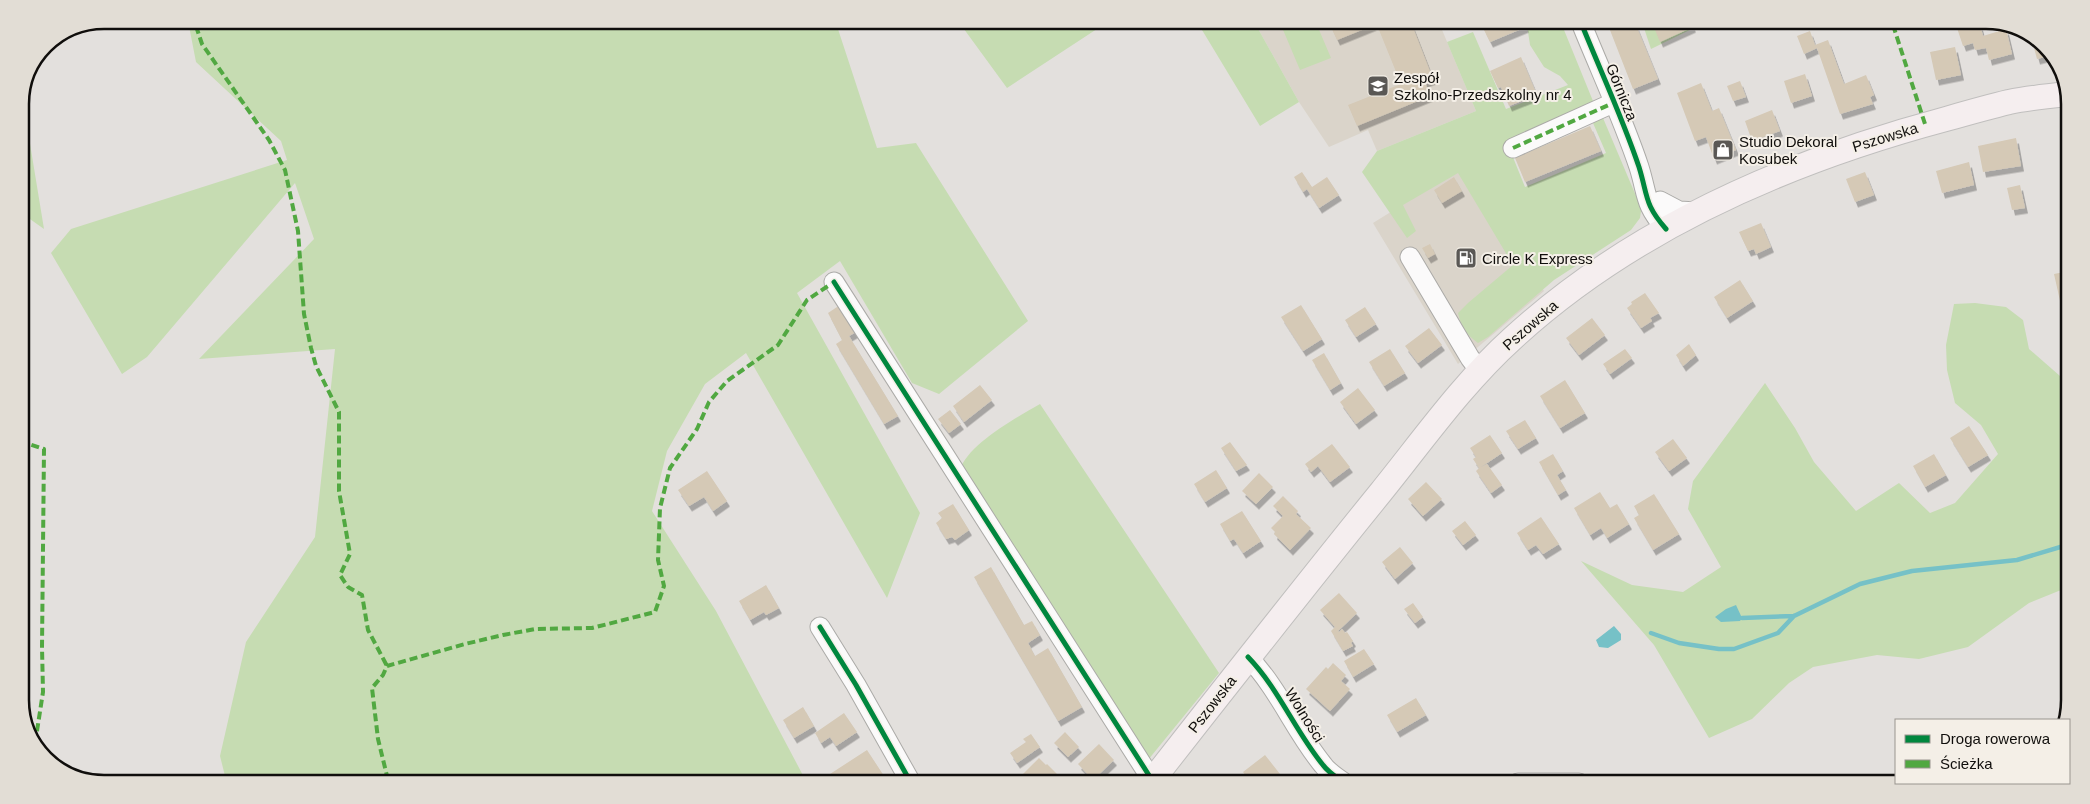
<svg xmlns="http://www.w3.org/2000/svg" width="2090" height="804" font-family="Arial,sans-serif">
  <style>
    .built { fill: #dad4ca }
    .green { fill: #c6dcb2 }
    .water { fill: #76c1c7 }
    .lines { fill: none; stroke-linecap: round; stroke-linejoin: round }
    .stream { stroke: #76c1c7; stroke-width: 4.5 }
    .building { fill: #d5c9b6; filter: url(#shadow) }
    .minor-casing { stroke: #abaaa7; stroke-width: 21 }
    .major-casing { stroke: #c0bfbe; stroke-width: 26 }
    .minor { stroke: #fbfafa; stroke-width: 19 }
    .major { stroke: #f5eeef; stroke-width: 24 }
    .quiet { stroke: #51a841; stroke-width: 4; stroke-dasharray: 8 4; stroke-linecap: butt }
    .cycleway-casing { stroke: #f4efe7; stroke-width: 8 }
    .cycleway { stroke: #00873e; stroke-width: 5 }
    .labels { text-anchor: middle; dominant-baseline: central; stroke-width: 4; stroke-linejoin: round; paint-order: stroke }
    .poi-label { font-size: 15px; fill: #100e0c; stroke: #f4efe7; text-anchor: start }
    .street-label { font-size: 15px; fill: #100e0c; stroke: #f4efe7 }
    .rim { fill: none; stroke: #100e0c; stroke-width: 2.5 }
  </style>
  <defs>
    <filter id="shadow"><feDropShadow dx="3" dy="5.5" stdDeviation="0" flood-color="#0004"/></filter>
  </defs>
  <rect width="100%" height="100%" fill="#e3e0dd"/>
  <path class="built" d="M1256,25H1440L1476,111L1377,151L1368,130L1329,147L1299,102Z
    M1460,169L1544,291L1458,364L1373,223Z"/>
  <path class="green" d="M961,25H1103L1007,88Z
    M1199,25H1256L1299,102L1260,126Z
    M1281,25H1317L1331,58L1300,70Z
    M1527,25H1562L1595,106L1508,145L1525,187L1606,153L1593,123L1603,118L1639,203L1641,211L1640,218L1631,230L1554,280L1488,337L1478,343C1467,335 1461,327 1458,313L1468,303L1513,265L1458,173L1403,205L1416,231L1407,238L1362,172L1377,151L1476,111L1447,42L1473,32L1506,109L1568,85L1560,76L1544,67L1530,45Z
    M1643,25H1700L1651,49Z
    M189,26H837L877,148L916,143L1028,321L939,394L912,383L840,261L797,293L920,513L887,598L746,353L705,384L667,451L652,511L716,611L806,781L226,780L220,756L246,642L315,537L335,349L199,359L314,239L295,183L147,357L122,374L51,253L71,229L287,160L281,141L196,62Z
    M22,95L44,229L20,212Z
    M1975,303L2006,307L2023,320L2029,349L2068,383L2066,588L2029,603L1968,647L1919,659L1877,655L1813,667L1789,683L1752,719L1709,738L1654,645L1581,561L1632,585L1683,592L1721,567L1688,509L1693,481L1765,383L1795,428L1814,462L1856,511L1899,483L1930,513L1955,503L1998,454L1981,425L1955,403L1947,370L1946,345L1954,304Z
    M1040,404L1219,673L1148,760L960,470C967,445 1017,417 1040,404Z"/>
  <path class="water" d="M1736,605L1742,618L1740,621L1721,622L1715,617L1726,609Z
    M1614,626L1621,634V640L1608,648L1599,647L1596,640Z"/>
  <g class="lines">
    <path class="stream" d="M1742,618L1794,616L1860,584L1912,571L2017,560L2067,545
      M1651,633L1679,643L1719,649H1734L1778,633L1794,616"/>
  </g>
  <path class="building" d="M1330,25H1374L1337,40Z
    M1377,25H1412L1433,79L1425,82L1430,96L1357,126L1348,105L1401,84Z
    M1491,25H1525L1526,27L1490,42L1483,28Z
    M1608,25H1636L1658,79L1633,89Z
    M1653,25H1692L1693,27L1660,42Z
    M1956,25H1980L1983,36L2006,29L2012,54L1989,60L1986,48L1975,50L1973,43L1963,46Z
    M1810,31L1815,45L1828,40L1844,84L1866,75L1874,95L1870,97L1873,104L1840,114L1817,48L1804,54L1797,36Z
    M2031,37L2053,52V55L2037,59Z
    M1955,47L1961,75L1936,80L1930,52Z
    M1521,57L1537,95L1509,106L1501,87L1498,88L1490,71Z
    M1805,74L1812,96L1791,103L1784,81Z
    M1740,81L1746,97L1733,101L1727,86Z
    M1701,83L1712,111L1719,108L1736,150L1714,159L1706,137L1695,141L1677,93Z
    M1772,110L1780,131L1752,141L1745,121Z
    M1590,126L1601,151L1525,182L1515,158Z
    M2016,138L2021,166L1983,172L1978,146Z
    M1969,162L1974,185L1942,193L1936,171Z
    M1302,172L1312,187L1327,177L1339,195L1319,208L1307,189L1303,192L1294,177Z
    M1865,172L1874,195L1855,202L1846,179Z
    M1454,177L1462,191L1442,203L1434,190Z
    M2020,185L2025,208L2012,210L2007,188Z
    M1761,223L1771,247L1756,254L1754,249L1748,251L1739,232Z
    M1430,244L1435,254L1428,258L1422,248Z
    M2069,271L2068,322L2065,323L2054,274Z
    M1740,280L1753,301L1727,318L1714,297Z
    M1645,293L1659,313L1650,318L1652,321L1641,328L1627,308L1632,304L1631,302Z
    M840,305L856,332L849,336L898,416L884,424L836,344L842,340L828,313Z
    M1301,305L1322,339L1303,351L1281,317Z
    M1365,307L1376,324L1356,337L1345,320Z
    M1592,318L1605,335L1579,355L1566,338Z
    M1429,328L1442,345L1418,363L1405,346Z
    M1689,344L1696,355L1683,366L1676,355Z
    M1390,349L1405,373L1384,386L1369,362Z
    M1625,349L1632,358L1610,374L1603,364Z
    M1324,353L1341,383L1330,390L1312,360Z
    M1565,380L1585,413L1560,428L1540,396Z
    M980,385L992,400L964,422L953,406Z
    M1358,388L1375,410L1356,424L1340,402Z
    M950,410L961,424L949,433L938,419Z
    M1525,420L1536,438L1518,449L1506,431Z
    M1969,426L1988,455L1968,467L1950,438Z
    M1490,435L1502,453L1481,467L1487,464L1502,485L1491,493L1476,471L1479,468L1473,459L1476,457L1470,448Z
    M1673,439L1687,458L1669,471L1655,452Z
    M1230,442L1247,465L1236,471L1221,448Z
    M1332,444L1350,467L1330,482L1318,466L1311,472L1305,464Z
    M1553,454L1563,471L1557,475L1566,490L1558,495L1539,462Z
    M1934,454L1946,475L1925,487L1913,466Z
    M1216,470L1227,488L1205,502L1194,484Z
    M707,471L727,501L713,511L704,497L689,506L678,490Z
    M1259,473L1273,487L1256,504L1242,491Z
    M1426,482L1442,499L1423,516L1408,499Z
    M1600,492L1610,508L1617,504L1629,524L1607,538L1601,528L1590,535L1574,508Z
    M1654,494L1679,534L1653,550L1634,518L1639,515L1634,506Z
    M1283,496L1298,511L1296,514L1311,528L1290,550L1274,534L1275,532L1271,528L1283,516L1273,506Z
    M953,504L969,530L955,540L952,537L946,539L936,523L942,518L938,513Z
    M1242,511L1261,541L1243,553L1234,539L1230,541L1220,524Z
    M1541,517L1559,544L1543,554L1536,545L1528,550L1517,533Z
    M1465,521L1476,535L1463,545L1452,531Z
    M1400,547L1413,563L1395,579L1382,562Z
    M991,567L1024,625L1032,621L1040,635L1028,643L1035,656L1048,648L1082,707L1058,721L974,577Z
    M766,585L779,608L766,615L764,612L750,620L739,601Z
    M1339,593L1357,613L1338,631L1339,632L1342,629L1345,633L1347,632L1353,641L1351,643L1353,646L1343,651L1331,631L1335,627L1320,610Z
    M1413,603L1423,617L1415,623L1404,609Z
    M1364,649L1374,664L1353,677L1344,661Z
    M1333,663L1346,675L1341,681L1350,689L1330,711L1306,689L1326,667L1328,669Z
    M1416,698L1426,715L1397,732L1387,715Z
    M803,707L814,726L794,738L783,720Z
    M844,713L857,732L836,746L830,737L821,743L815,733Z
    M1065,732L1079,747L1068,757L1054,743Z
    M1031,734L1040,747L1017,763L1010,753L1026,742L1023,739Z
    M1099,744L1114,760L1093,780L1078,764Z
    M867,750L884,776L875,781H835L830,774Z
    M1265,755L1280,774L1288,782H1250L1243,772Z
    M1039,758L1046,765L1047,764L1063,780L1061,782H1032L1023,774Z"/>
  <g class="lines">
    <g class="minor-casing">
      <path id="minor" d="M1582,25C1601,72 1623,119 1639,167C1648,196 1644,204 1666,229
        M1513,148L1613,103
        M1660,201L1679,211L1697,212
        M1410,257L1470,358L1480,371
        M834,282L1152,780
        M820,627L856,685L910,781
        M1248,657C1279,689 1295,731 1323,765C1328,772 1336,777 1343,782
        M1518,783H1579"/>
    </g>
    <g class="major-casing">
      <path id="major" d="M1151,782C1227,685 1303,588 1381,492C1423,440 1463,383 1513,338C1634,227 1789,161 1946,119C1967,113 1988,107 2009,102C2029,98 2049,96 2068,94"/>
    </g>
    <use href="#minor" class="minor"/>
    <use href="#major" class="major"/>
    <path class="quiet" d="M1893,25L1925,124
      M196,26L202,44L269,140L285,170L298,231L304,314L311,348L316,366L339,412V491L350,554L340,575L348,587L362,595L368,630L387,666
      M1513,148L1613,103
      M20,441L44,449L42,647L43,692L35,744
      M388,780L378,739L372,688L383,675L387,666L465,644L503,635L535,629L592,628L655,612L664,586L658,560L660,508L670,468L697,429L709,402L727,381L778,345L807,300L834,282"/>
    <g class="cycleway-casing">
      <path id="cycleway" d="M1582,25C1601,72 1623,119 1639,167C1648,196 1644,204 1666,229
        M834,282L1152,780
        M820,627L856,685L910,781
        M1248,657C1279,689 1295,731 1323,765C1328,772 1336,777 1343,782"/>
    </g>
    <use href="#cycleway" class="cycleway"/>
  </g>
  <defs>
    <g id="school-square" transform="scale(1.125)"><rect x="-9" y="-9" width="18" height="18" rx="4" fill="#5a5855" stroke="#f4efe7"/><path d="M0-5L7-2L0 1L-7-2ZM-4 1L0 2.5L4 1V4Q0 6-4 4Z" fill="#fff"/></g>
    <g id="shop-square" transform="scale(1.125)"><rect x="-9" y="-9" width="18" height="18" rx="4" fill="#5a5855" stroke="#f4efe7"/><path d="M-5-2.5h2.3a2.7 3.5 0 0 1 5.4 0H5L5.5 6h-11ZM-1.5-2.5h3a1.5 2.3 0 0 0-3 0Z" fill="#fff"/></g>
    <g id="fuel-square" transform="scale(1.125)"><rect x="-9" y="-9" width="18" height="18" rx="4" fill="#5a5855" stroke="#f4efe7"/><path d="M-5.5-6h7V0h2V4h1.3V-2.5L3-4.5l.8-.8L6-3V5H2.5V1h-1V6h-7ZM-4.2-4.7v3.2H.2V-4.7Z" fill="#fff"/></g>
  </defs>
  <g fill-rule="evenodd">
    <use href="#school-square" x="1378" y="86"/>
    <use href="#shop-square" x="1723" y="150"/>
    <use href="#fuel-square" x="1466" y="258"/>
  </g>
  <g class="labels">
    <g class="poi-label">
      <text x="1394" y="77">Zespół<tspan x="1394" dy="17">Szkolno-Przedszkolny nr 4</tspan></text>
      <text x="1739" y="141">Studio Dekoral<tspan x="1739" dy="17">Kosubek</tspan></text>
      <text x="1482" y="258">Circle K Express</text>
    </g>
    <g class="street-label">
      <text transform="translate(1622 92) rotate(68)">Górnicza</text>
      <text transform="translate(1885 137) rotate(-17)">Pszowska</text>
      <text transform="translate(1530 325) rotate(-41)">Pszowska</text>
      <text transform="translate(1212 704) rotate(-52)">Pszowska</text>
      <text transform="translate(1305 715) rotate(58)">Wolności</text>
    </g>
  </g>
  <path d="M0 0H2090V804H0ZM104 29H1986A75 75 0 0 1 2061 104V700A75 75 0 0 1 1986 775H104A75 75 0 0 1 29 700V104A75 75 0 0 1 104 29Z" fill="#e2ddd5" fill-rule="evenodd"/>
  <path class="rim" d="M104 29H1986A75 75 0 0 1 2061 104V700A75 75 0 0 1 1986 775H104A75 75 0 0 1 29 700V104A75 75 0 0 1 104 29Z"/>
  <rect x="1895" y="719" width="175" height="65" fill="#f4efe7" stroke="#99958f"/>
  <rect x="1905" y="735" width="25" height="8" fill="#00873e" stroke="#99958f"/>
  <text x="1940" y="744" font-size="15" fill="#100e0c">Droga rowerowa</text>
  <rect x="1905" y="760" width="25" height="8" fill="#51a841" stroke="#99958f"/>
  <text x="1940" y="769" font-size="15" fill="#100e0c">Ścieżka</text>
</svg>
